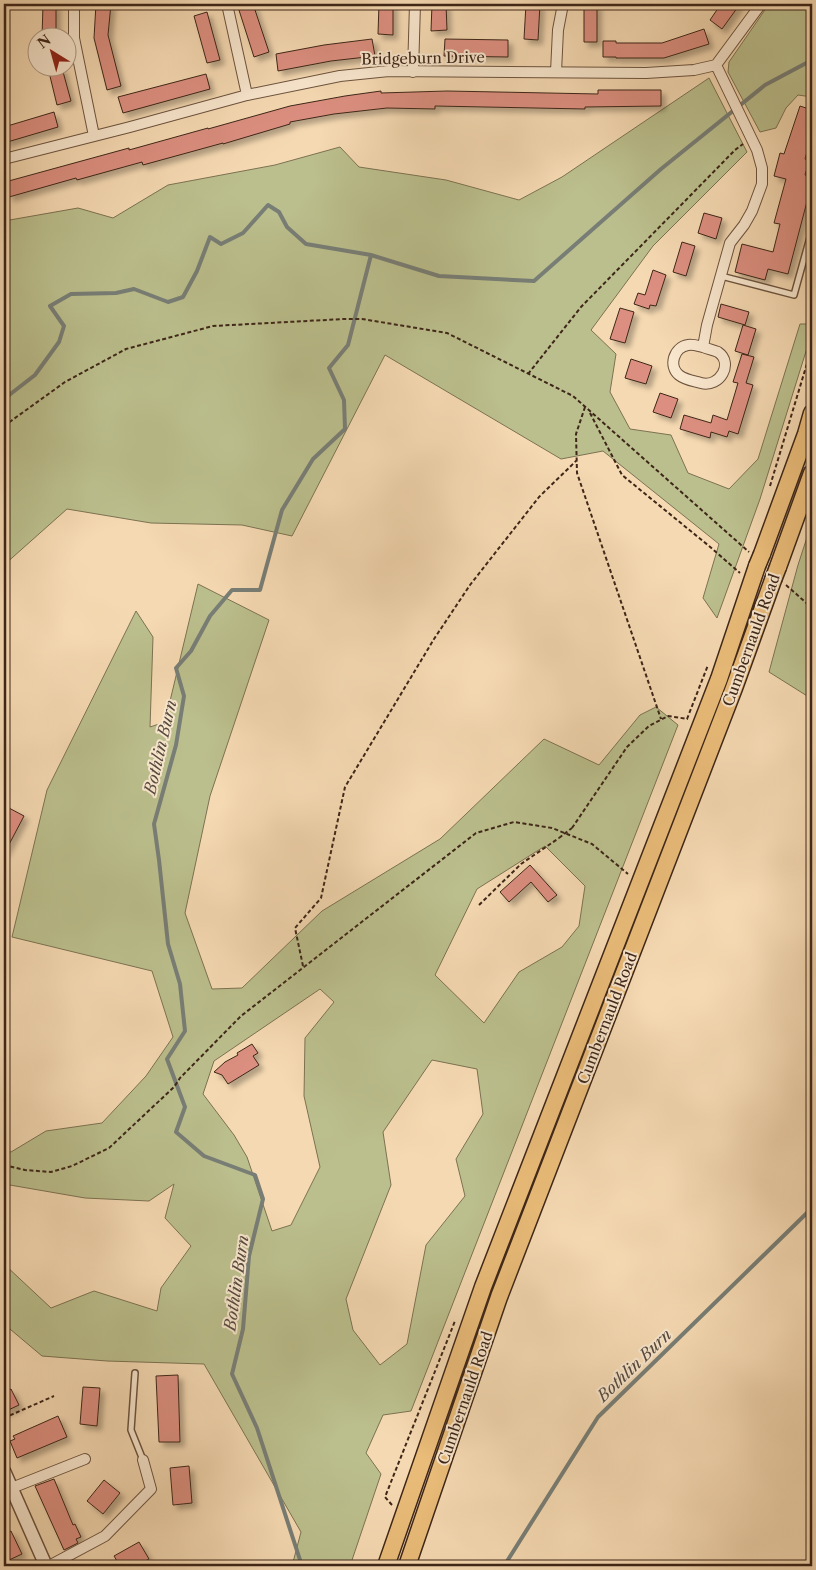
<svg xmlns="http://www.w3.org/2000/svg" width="816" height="1570" font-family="'Libre Caslon Text',serif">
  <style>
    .green { fill: #bbbf8d; stroke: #7c7252; fill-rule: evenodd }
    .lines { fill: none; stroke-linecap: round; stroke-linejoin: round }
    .stream { stroke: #787e76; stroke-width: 4 }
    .building { fill: #dc8f80; stroke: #3e2618; filter: url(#shadow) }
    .service-casing { stroke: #6c533e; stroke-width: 8 }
    .minor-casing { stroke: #6c533e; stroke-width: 12 }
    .tertiary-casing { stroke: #6c533e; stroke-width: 15 }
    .primary-casing { stroke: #3e2618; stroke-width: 19 }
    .path { stroke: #3e2618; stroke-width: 2; stroke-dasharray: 4 2.5; stroke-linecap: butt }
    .service { stroke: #f8e6cd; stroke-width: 5 }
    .minor { stroke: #f8e6cd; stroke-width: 10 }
    .tertiary { stroke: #f8e6cd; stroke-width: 12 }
    .primary { stroke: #eabc79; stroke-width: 16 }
    .primary-bridge-casing { stroke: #3e2618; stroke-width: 19; stroke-linecap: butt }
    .path-bridge { stroke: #3e2618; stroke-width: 2; stroke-dasharray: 4 2.5; stroke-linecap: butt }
    .primary-bridge { stroke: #eabc79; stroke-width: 16 }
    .labels { text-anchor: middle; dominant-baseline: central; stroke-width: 4; stroke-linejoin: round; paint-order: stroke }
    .street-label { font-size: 15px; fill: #3e2618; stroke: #f8e6cd }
    .water-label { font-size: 16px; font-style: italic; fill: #564a3f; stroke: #f8e6cd }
  </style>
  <defs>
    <filter id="shadow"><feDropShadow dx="4.5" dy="4.5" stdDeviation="2.5" flood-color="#0004"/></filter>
  </defs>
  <rect width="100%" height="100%" fill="#f5d9b2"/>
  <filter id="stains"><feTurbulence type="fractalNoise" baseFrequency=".004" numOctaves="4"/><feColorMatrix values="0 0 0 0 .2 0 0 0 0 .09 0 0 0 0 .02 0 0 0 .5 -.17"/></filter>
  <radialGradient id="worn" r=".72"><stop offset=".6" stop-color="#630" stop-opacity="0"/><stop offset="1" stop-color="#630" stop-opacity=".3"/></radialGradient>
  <path class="green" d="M769,4H812V97L798,95L786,108L776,128L760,132L728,72L729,62Z
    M709,78L747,152L653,246L591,330L616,354L610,392L630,429L671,435L688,473L729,489L758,459L800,324H812V332L760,499L717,618L703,598L719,544L603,451L561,459L385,355L292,536L242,525L151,523L67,509L4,565V221L78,208L113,218L168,185L275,165L340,147L359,167L446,180L519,200L562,177Z
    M812,522V699L769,672L798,565Z
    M198,584L269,620L210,796L185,913L212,989L242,988L322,911L440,839L544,739L599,765L640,715L656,707L678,725L411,1411L383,1415L366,1453L381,1474L350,1566H292L301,1532L204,1364L107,1361L42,1356L4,1324V1264L51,1308L94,1291L157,1311L161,1288L191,1246L165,1218L174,1184L149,1201L85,1198L4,1184V1150L11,1152L46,1131L102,1123L146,1076L173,1037L152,971L12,937L47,790L136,611L153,637L150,727L165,722ZM545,846L585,886L579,926L562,947L519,972L484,1023L435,975L477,889ZM320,989L334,1002L305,1038L304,1096L320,1167L291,1225L272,1231L247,1157L234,1135L203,1094L214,1061ZM432,1060L477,1069L483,1114L456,1159L465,1196L426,1245L407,1344L380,1365L353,1330L346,1299L391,1185L383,1132Z"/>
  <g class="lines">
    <path class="stream" d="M4,399L35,375L59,342L64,326L50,306L71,294L116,293L134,289L168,302L183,297L197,271L210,237L221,244L243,233L268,205L279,212L287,227L306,244L371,255L439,276L534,281L661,169L765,85L812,60
      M302,1566L257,1428L232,1374L243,1329L249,1256L263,1199L255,1175L204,1156L176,1132L185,1107L167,1059L185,1031L180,984L168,944L159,860L154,824L176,745L184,696L176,668L191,651L210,616L232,590H260L282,510L313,459L345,429L344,400L329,368L348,345L371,255
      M504,1566L598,1417L812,1208"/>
  </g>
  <path class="building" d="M43,4H56V38H42Z
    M96,4H111L108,35L121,86L107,90L94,38Z
    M248,4H253L269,52L254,57L238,7Z
    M379,4H393V35L378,34Z
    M432,4H446L447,30L431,31Z
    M526,4H540L538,40L524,39Z
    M584,4H597V42H584Z
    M721,4H740L722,29L710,20Z
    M207,12L220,60L207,63L194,16Z
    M704,29L709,44L664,58H616V57H603V41H616V43H662Z
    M372,39L375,56L331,61L278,71L276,54L324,45Z
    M445,39L508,40V57L444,56Z
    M48,68H62L71,101L57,105Z
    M206,74L210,89L123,113L118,97Z
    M598,90H661V106L585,107V109L435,106V109L387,108L334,114L290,122V124L223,144V143L143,165L142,162L77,180L76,178L9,197L5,182L129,148V150L208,128V129L290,106L345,96L381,91V93L447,91L598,94Z
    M800,106L812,110V135L805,159L809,161L805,175L812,177V191L810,190L788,274L768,269L765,280L735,272L742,244L773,252L780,224L774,223L786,179L774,176L780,153L784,154Z
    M54,112L58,127L4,143V127Z
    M704,213L722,218L716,239L698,233Z
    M682,242L695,246L686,276L673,272Z
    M653,270L666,275L656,306L650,305L649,309L634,304L638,293L645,295Z
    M721,304L749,312L745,325L718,317Z
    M620,308L634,312L625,343L610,339Z
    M743,325L756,329L748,355L735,351Z
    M742,354L754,357L746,383L753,385L738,434L729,431L727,437L711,432L710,438L680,429L684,415L711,423L713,415L727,420L738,383L733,382Z
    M631,359L652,366L646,384L625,378Z
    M660,393L678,399L671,418L653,412Z
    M9,808L24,816L4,854V817Z
    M530,865L557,895L548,902L531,882L509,902L500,892Z
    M252,1044L258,1053L253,1056L259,1065L228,1084L222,1075L214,1072L225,1062L238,1055L237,1053Z
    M178,1375L180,1442H159L156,1376Z
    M83,1387L100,1388L97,1426L80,1424Z
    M11,1389L19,1405L4,1412V1392Z
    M58,1416L67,1437L17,1458L10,1441L15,1439L13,1436Z
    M189,1466L192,1503L173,1505L170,1468Z
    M54,1479L73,1525L75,1524L81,1537L76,1539L78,1543L64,1550L35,1486Z
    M104,1480L120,1493L103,1514L87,1501Z
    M11,1531L22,1554L7,1561L4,1554V1534Z
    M139,1542L149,1559L136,1566H120L114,1556Z"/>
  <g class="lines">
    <g class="service-casing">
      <path id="service" d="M721,276L794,295L812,230
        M135,1373L131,1430L143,1460"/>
    </g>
    <g class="minor-casing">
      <path id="minor" d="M74,4V38L94,136
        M227,4L247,95
        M413,72L415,4
        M556,72L558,30L563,4
        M4,159L130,127L247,95L340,76L389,71L646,73L694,70L716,65L761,4
        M703,347C698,346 693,344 688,345C674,347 668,366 679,375C685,380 694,381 701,383C720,388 734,363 718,352C713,350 708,349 703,347L707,325L730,243L744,225L752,211L762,184V168L757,150L716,65
        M4,1491L85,1459
        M49,1566L105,1536L151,1489L143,1460"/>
    </g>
    <g class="tertiary-casing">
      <path id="tertiary" d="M4,1471L46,1566"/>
    </g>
    <g class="primary-casing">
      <path id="primary" d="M762,554L806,434L812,413
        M778,567L812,473
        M386,1566L483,1287L719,679L757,566
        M407,1566L499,1297L734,688L773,580"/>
    </g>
    <path class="path" d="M528,374L581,307L735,150L743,144
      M585,407L576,434L577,473L661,719
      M590,413L622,475L709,546L740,573
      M4,426L65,382L126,349L213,326L344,319H362L447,333L573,396L749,552
      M770,486L812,347
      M786,585L812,608
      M687,719L708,665
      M572,828L627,747L649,726L668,716L688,719
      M479,905L521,864L559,838
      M303,966L295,928L321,898L345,787L434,639L470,585L539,497L577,460
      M4,1165L25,1170L51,1172L72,1166L109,1148L174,1087L180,1078L241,1016L476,833L514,822L552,828L592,844L628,874
      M4,1418L54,1396
      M392,1505L385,1497L455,1321"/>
    <use href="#service" class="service"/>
    <use href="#minor" class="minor"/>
    <use href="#tertiary" class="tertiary"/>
    <use href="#primary" class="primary"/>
    <g class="primary-bridge-casing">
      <path id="primary-bridge" d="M757,566L762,554
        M773,580L778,567"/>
    </g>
    <path class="path-bridge" d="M559,838L572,828"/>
    <use href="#primary-bridge" class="primary-bridge"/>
  </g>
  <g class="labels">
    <g class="street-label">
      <text transform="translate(423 58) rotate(-1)">Bridgeburn Drive</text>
      <text transform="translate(751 640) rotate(-70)">Cumbernauld Road</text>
      <text transform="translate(607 1018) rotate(-69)">Cumbernauld Road</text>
      <text transform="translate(465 1398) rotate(-71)">Cumbernauld Road</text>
    </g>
    <g class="water-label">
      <text transform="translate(160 747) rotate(-77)">Bothlin Burn</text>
      <text transform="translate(236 1283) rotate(-82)">Bothlin Burn</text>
      <text transform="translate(634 1365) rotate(-44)">Bothlin Burn</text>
    </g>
  </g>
  <rect width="816" height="1570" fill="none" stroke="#f5d9b2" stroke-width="20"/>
  <rect x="5" y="5" width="806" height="1560" fill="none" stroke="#3e2618" stroke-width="2.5"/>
  <rect x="10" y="10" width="796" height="1550" fill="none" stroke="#3e2618"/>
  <g transform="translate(52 52) rotate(323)"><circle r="24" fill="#f8e6cd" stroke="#ae9985"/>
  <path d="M0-4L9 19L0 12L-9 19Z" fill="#8f2418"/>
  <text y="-8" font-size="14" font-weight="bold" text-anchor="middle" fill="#3e2618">N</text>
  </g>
  <rect width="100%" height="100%" filter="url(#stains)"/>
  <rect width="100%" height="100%" fill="url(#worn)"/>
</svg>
